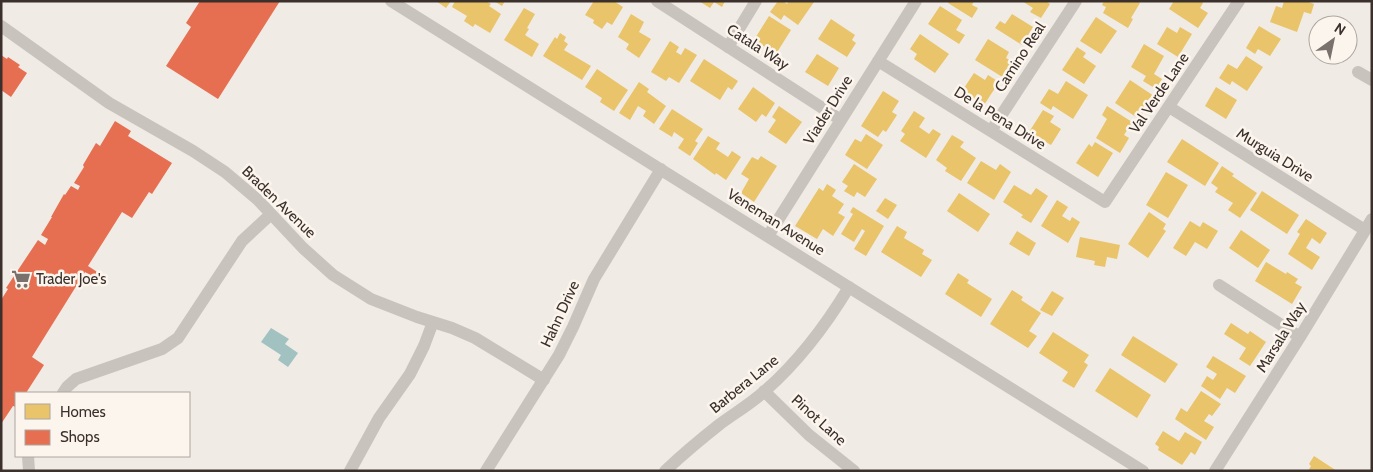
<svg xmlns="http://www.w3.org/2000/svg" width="1373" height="472" font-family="Cabin,sans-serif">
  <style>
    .water { fill: #a1c2c1 }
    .homes { fill: #e9c46a }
    .shops { fill: #e76f51 }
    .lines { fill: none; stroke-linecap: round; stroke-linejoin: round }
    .minor { stroke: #c9c3be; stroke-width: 12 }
    .labels { text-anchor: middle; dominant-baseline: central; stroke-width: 5; stroke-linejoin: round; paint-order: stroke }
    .street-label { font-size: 15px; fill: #3b302b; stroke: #fbf5ee }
    .poi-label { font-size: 15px; fill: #3b302b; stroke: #fbf5ee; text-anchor: start }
  </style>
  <rect width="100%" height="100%" fill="#f0ebe5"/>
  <path class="water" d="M271,328L289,339L285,344L298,353L288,367L278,360L281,355L261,342Z"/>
  <path class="homes" d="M436,1H451L446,8Z
    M455,1H486L491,4L489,6L501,14L490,33L475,24L473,27L464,21L467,16L452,7Z
    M494,1H505L502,6Z
    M594,1H614L623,7L612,25L607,22L602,29L593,23L594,20L585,15Z
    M699,1H725L722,7L714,2L710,8Z
    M778,1H783L787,4L789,1L814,2L798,25L784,15L781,20L770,12Z
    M949,1H974L972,5L978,8L972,18L948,3Z
    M1022,1H1046L1050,4L1041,18L1030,12L1033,8Z
    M1104,1H1138L1140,3L1131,18L1133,19L1128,28L1103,13L1106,7L1102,5Z
    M1174,1H1201L1203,3L1200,8L1208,13L1198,28L1169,9Z
    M1284,1H1306L1314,4L1311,14L1304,12L1297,32L1270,22L1276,6L1282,8Z
    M940,6L962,20L956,30L965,35L959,44L928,24Z
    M524,8L535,14L527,28L529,29L525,35L539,44L532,57L504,40Z
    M631,14L644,22L639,32L651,39L639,58L626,49L629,44L618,37Z
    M1012,14L1033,27L1022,45L995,28L1000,21L1005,24Z
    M769,16L791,30L776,54L754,40Z
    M1096,17L1117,31L1101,54L1080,41Z
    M831,19L855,35L852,40L856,43L847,57L818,39Z
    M1259,26L1281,39L1270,56L1258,49L1255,54L1246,48Z
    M1167,27L1177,33L1180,27L1192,34L1178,57L1157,44Z
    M560,33L566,37L564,41L568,44L564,50L591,66L582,80L543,56L555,37L557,39Z
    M920,34L949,54L935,73L914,59L917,54L910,49Z
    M988,39L1009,52L1006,58L1013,62L1004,78L975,60Z
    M670,41L679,47L676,52L681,55L685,48L697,55L679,83L669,77L666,81L651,72Z
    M1144,44L1164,56L1154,74L1162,79L1156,89L1143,81L1146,76L1131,67Z
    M1077,47L1086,53L1083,57L1096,66L1084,84L1062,70Z
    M817,54L839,68L828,86L805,72Z
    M1246,56L1263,67L1247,91L1232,81L1230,85L1219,78L1228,64L1237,69Z
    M704,59L738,81L732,90L728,87L720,100L690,81Z
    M597,69L628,90L614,111L600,102L602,98L585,87Z
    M974,73L985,80L988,75L999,82L984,105L962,91Z
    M1130,80L1154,96L1139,119L1115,103Z
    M1066,81L1088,95L1073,119L1053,106L1051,110L1040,103L1049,89L1058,94Z
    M639,82L649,89L647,92L666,106L654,124L643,116L646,111L638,106L630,120L619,113Z
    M753,87L775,103L766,117L762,114L756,122L738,109Z
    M1216,87L1237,100L1226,119L1205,106Z
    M883,91L899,101L892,112L897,115L886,132L883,130L878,137L861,126Z
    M779,106L802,122L786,144L768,132L776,120L772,117Z
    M1107,106L1132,122L1124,135L1129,138L1120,153L1096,138L1107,119L1102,115Z
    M672,109L703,129L695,141L698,143L690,156L678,148L684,139L674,132L672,137L659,129Z
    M1043,110L1054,116L1050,122L1061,129L1051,145L1029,132Z
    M914,111L925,118L919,127L929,134L933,129L941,134L926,158L900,141L905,134L901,131Z
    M866,134L883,145L867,169L845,155L855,139L861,142Z
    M952,135L964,142L960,147L976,158L961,181L945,171L947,168L936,160Z
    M708,136L720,143L716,149L728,157L732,151L741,157L726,180L716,173L715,175L693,159Z
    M1182,139L1219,163L1205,186L1167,162Z
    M1095,142L1113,153L1098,177L1076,163L1089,144L1092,147Z
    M761,156L777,166L754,202L741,193L749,179L741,174L752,157L758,160Z
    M981,161L996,170L1000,164L1011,172L994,200L967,183Z
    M854,164L877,179L865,197L857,192L854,197L844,191L848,186L842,182Z
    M1222,166L1234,174L1232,176L1257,193L1240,218L1228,210L1233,203L1215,192L1218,188L1211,183Z
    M1166,172L1188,185L1168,218L1146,205Z
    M827,184L836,190L832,196L844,204L838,213L845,217L833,236L823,229L817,239L795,226L819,188L823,191Z
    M1014,185L1031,195L1036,188L1048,196L1031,223L1021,217L1023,215L1003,202Z
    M1262,191L1299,215L1287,234L1250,210Z
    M959,193L990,214L978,232L947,211Z
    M885,198L897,205L888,219L876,211Z
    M1057,200L1068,207L1062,216L1070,221L1072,217L1080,222L1068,243L1041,226Z
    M853,207L884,226L866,256L854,249L865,231L862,229L854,242L841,234L853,214L850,212Z
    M1149,212L1166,224L1163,229L1166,231L1148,258L1128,244Z
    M1306,219L1327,233L1320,244L1312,238L1306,248L1320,257L1312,270L1288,254L1300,234L1297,232Z
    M1190,221L1200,227L1203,222L1218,231L1207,249L1195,242L1186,256L1173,248Z
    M897,226L907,232L904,238L924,250L922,254L932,260L921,277L881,252Z
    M1241,230L1270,250L1258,268L1229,248Z
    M1017,231L1036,243L1029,256L1009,244Z
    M1080,237L1120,245L1117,259L1107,257L1105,267L1094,265L1095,261L1076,257Z
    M1266,262L1286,274L1287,272L1298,279L1295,283L1302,287L1292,304L1255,281Z
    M958,273L969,280L967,283L992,299L981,317L945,294Z
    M1012,290L1023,297L1021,300L1041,313L1029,331L1037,336L1028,348L990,324Z
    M1052,291L1064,298L1052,316L1040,310Z
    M1231,323L1248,334L1250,331L1266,342L1250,366L1239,359L1246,348L1224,334Z
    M1053,332L1089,355L1084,362L1088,365L1074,388L1062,381L1068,372L1039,353Z
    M1133,336L1178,364L1165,383L1121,355Z
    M1213,356L1246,376L1235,393L1227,388L1220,399L1201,386L1207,376L1213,380L1217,374L1206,367Z
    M1110,368L1151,395L1137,418L1095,391Z
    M1201,391L1221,404L1212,416L1209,414L1204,421L1214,427L1206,440L1175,419L1181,408L1187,412Z
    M1163,431L1179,441L1185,432L1202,442L1195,455L1191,452L1182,465L1158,450L1159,447L1155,444Z
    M1314,456L1337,471H1308L1311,466L1309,464Z"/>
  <path class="shops" d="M200,1H280L218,99L166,66L191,27L186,23Z
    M1,55L7,59L8,57L20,65L18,67L27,73L11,97L1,90Z
    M115,121L131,131L128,136L172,163L152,194L149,192L132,218L122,212L88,266L102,275L98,280L85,272L32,357L44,365L26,393H16V407L13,406L1,424V300L8,289L6,288L38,240L45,245L48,239L41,235L52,217H51L64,194L65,195L71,186L78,190L80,186L74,183L84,167L83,165L96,143L100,146Z"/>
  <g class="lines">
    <path class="minor" d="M391,1L1143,471
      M657,1L841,120
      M1,26L109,103L193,151L225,172L258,200L303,248L333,275L371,299L417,317L452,328L475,338L544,380
      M728,47L756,1
      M878,61L1105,202L1239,1
      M1358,72L1372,80
      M1169,107L1365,230
      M991,131L1076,1
      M768,236L916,1
      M1219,285L1300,337
      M764,391L809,435L854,471
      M63,393L67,387L76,379L162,349L178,338L242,241L271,214
      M28,456L29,471
      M350,471L379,418L410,374L424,346L433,322
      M486,471L559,355L573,327L594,279L661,169
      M665,471C683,454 701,439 720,424C735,413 752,403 766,390C800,360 826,325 849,287
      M1215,471L1300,337L1372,219"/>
  </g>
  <defs>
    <g id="supermarket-bare" transform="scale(1.5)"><path d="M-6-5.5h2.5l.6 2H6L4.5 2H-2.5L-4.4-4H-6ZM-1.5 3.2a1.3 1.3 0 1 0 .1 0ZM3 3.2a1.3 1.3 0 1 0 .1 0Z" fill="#7a716c" stroke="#fbf5ee" stroke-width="2.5" paint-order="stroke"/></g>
  </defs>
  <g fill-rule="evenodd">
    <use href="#supermarket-bare" x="21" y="279"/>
  </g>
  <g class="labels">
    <g class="street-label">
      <text transform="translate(758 47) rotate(33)">Catala Way</text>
      <text transform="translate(1020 57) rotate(-57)">Camino Real</text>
      <text transform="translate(1159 93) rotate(-56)">Val Verde Lane</text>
      <text transform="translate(828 110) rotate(-58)">Viader Drive</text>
      <text transform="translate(1000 118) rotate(32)">De la Pena Drive</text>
      <text transform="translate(1275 155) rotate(32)">Murguia Drive</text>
      <text transform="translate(279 202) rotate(44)">Braden Avenue</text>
      <text transform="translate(776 222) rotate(32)">Veneman Avenue</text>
      <text transform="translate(560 314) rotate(-65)">Hahn Drive</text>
      <text transform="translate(1281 337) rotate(-58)">Marsala Way</text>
      <text transform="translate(744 384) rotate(-39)">Barbera Lane</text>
      <text transform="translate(819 420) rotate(42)">Pinot Lane</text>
    </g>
    <g class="poi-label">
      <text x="36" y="279">Trader Joe's</text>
    </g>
  </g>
  <rect width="1373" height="472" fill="none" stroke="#3b302b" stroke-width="5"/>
  <rect x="15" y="392" width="175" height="65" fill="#fbf5ee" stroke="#aea6a0"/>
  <rect x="25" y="404" width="25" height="15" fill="#e9c46a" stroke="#aea6a0"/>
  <text x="60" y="417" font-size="15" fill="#3b302b">Homes</text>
  <rect x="25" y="430" width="25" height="15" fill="#e76f51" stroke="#aea6a0"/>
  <text x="60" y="442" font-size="15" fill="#3b302b">Shops</text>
  <g transform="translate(1333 40) rotate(33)"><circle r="24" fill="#fbf5ee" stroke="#aea6a0"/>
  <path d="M0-4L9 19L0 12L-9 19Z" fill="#7a716c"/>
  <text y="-8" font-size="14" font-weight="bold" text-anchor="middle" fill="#3b302b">N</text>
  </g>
</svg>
